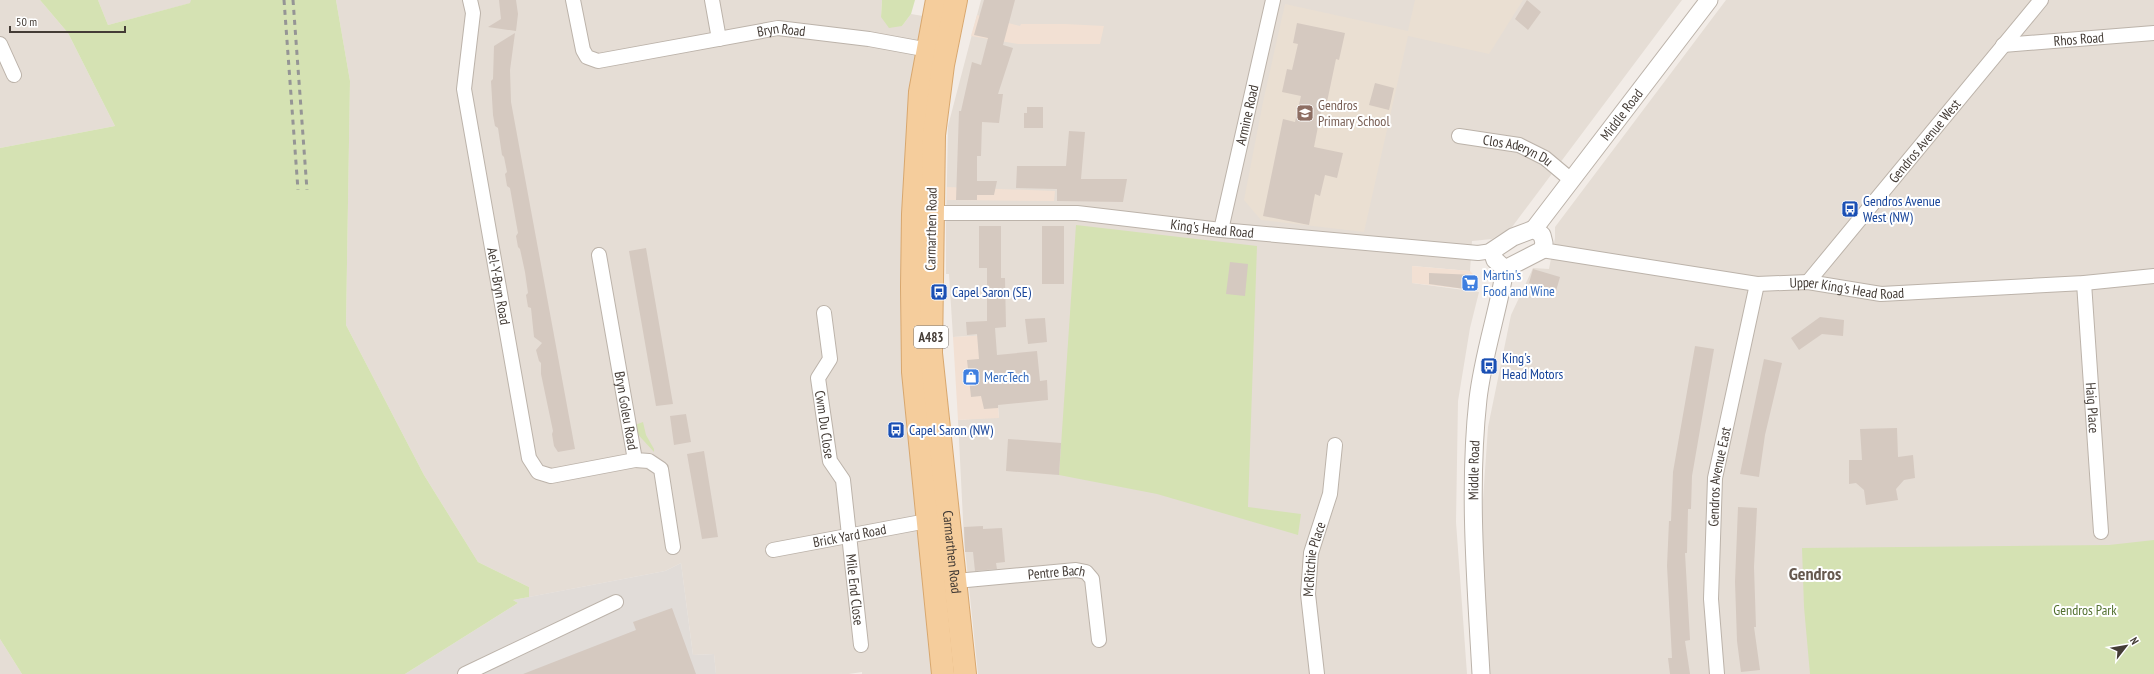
<svg xmlns="http://www.w3.org/2000/svg" width="2154" height="674" font-family="'PT Sans Narrow',sans-serif">
  <style>
    .residential { fill: #e5ddd5 }
    .commercial { fill: #f2e0d3 }
    .industrial { fill: #e1dcd8 }
    .education { fill: #eadfd2 }
    .green { fill: #d5e2b3 }
    .building { fill: #d5c9c0 }
    .lines { fill: none; stroke-linecap: round; stroke-linejoin: round }
    .minor-casing { stroke: #bcb3aa; stroke-width: 16 }
    .tertiary-casing { stroke: #bcb3aa; stroke-width: 19 }
    .primary-casing { stroke: #d8a76e; stroke-width: 24 }
    .minor { stroke: #fff; stroke-width: 14 }
    .tertiary { stroke: #fff; stroke-width: 17 }
    .primary { stroke: #f5cd9c; stroke-width: 22 }
    .rail { stroke: #959595; stroke-width: 3; stroke-dasharray: 5 5; stroke-linecap: butt }
    .labels { text-anchor: middle; dominant-baseline: central; stroke-width: 4; stroke-linejoin: round; paint-order: stroke }
    .shield { fill: #fff; stroke: #7c7672; stroke-width: 1 }
    .shield-label { font-size: 13px; font-weight: bold; fill: #443c36 }
    .street-label { font-size: 14px; fill: #443c36; stroke: #fff }
    .education-label { font-size: 14px; fill: #785e54; stroke: #fff; text-anchor: start }
    .transit-label { font-size: 14px; fill: #164399; stroke: #fff; text-anchor: start }
    .shop-label { font-size: 14px; fill: #366cbe; stroke: #fff; text-anchor: start }
    .park-label { font-size: 14px; fill: #52702f; stroke: #fff }
    .district-label { font-size: 18px; font-weight: bold; fill: #66594f; stroke: #fff }
  </style>
  <rect width="100%" height="100%" fill="#f2ece7"/>
  <path class="residential" d="M0,0H40L68,33L115,126L0,148Z
    M98,0H191V3L108,25Z
    M336,0H882L881,17L902,26L911,14L923,16L907,148L938,674H862V672L849,674H716L714,654L693,655L681,563L665,571L529,597V587L478,562L424,475L346,325L350,81Z
    M981,0H1682L1512,227L1492,239L1472,241L1470,271L1412,266V283L1479,292L1470,328L1458,401L1456,522L1467,674H978L964,539L958,420L999,417L991,335L953,337L949,274H946V226L948,126Z
    M1726,0H2154V674H1489L1481,529L1488,427L1511,315L1533,268L1549,269L1555,238V227Z
    M0,639L22,674H0Z"/>
  <path class="commercial" d="M977,15L1020,26L1021,24H1065L1104,26L1100,44H1018L971,36Z
    M947,187L1055,191L1054,201L947,200Z
    M1412,266L1470,271L1473,274L1474,279L1472,290L1412,283Z
    M992,335L999,418L958,420L953,337Z"/>
  <path class="industrial" d="M681,563L693,655L714,654L716,674H405L518,603L513,600L665,571Z"/>
  <path class="education" d="M1415,0H1523L1489,54L1408,36L1364,232L1261,220L1244,200L1263,102L1285,4L1408,31Z"/>
  <path class="green" d="M40,0H98L108,25L190,3L191,0H336L350,81L346,325L424,475L478,562L529,587V597L513,600L518,603L405,674H22L0,639V148L115,126L68,33Z
    M882,0H915L911,14L902,26L889,28L881,17Z
    M1076,225L1257,246L1248,507L1301,514L1298,535L1157,494L1059,475Z
    M643,422L646,435L654,449V452L633,429L635,425Z
    M2154,540V674H1810L1804,607L1802,548L2109,545Z"/>
  <path class="building" d="M499,0H516L518,14L516,31L488,27L501,19Z
    M984,0H1015L1003,45L1013,48L998,94H1003L999,123L982,122L981,156H977V181H997L994,195H977V200H956L959,111H961L972,62L981,65L988,38L974,35Z
    M1527,0L1541,12L1528,30L1515,19Z
    M1297,23L1345,33L1339,60L1336,59L1327,102L1323,101L1314,147L1343,153L1337,178L1325,175L1320,196L1315,194L1309,225L1263,216L1283,119L1295,122L1301,96L1282,92L1287,69L1292,70L1298,44L1293,43Z
    M515,33L510,70L511,102L575,449L558,452L554,446L552,434L553,431L541,374V363L539,361L536,350L542,343L534,337L531,308L528,307L526,295L528,293L525,272L520,249L518,247L516,236L518,233L510,188L507,186L505,174L507,172L504,157L502,155L498,128L495,126L493,115L491,81L493,79L494,46Z
    M1375,83L1394,88L1389,110L1369,105Z
    M1027,107H1043V128H1024V113H1027Z
    M1069,131L1085,132L1081,179H1127L1123,202L1057,201V189L1016,188L1017,166H1066Z
    M979,226H1001V278H1005L1006,327L995,328L997,355L1037,351L1040,381L1047,380L1048,400L998,405V408L984,409L981,396L971,397L967,360L979,359L977,334L967,335L966,322L987,321V268H979Z
    M1042,226H1064V284H1042Z
    M646,248L673,404L656,406L629,251Z
    M1230,262L1248,264L1245,296L1226,294Z
    M1533,269L1560,277L1556,291L1529,283Z
    M1429,273L1475,275L1472,290L1429,284Z
    M1820,317L1844,320L1843,336L1822,334L1799,350L1791,338Z
    M1045,318L1047,342L1028,344L1025,319Z
    M1695,346L1714,349L1692,476L1691,509H1688L1687,553H1685L1690,640L1685,641L1690,674H1670L1668,658H1672L1667,566L1669,521H1671L1673,472Z
    M1764,359L1782,363L1765,435L1759,477L1740,474Z
    M686,414L691,442L674,445L670,416Z
    M1897,428L1898,457L1913,455L1915,478L1904,480L1896,489L1898,500L1866,505L1864,490L1856,483L1849,484V460H1862L1860,429Z
    M1008,439L1061,443L1059,475L1006,471Z
    M704,451L718,537L702,539L687,454Z
    M1738,507L1757,508L1754,567L1756,627H1754L1760,670L1741,672L1737,641L1735,582Z
    M983,526V529L1002,528L1005,562L996,563L997,569L975,571L973,552H965L964,527Z
    M672,608L696,674H523L636,630L633,622Z"/>
  <g class="lines">
    <g class="minor-casing">
      <g id="minor">
        <path id="s1" d="M470,0L473,13L464,89L529,458L538,472L551,476L635,460"/>
        <path id="s2" d="M573,0L583,50L587,57L598,61L778,28L869,39L918,48L927,47"/>
        <path d="M712,0L719,39"/>
        <path d="M0,44L14,75"/>
        <path id="s3" d="M2003,45L2154,33"/>
        <path id="s4" d="M1459,136L1519,145L1545,158L1570,179"/>
        <path id="s5" d="M931,213H1077L1221,230L1478,253L1492,251"/>
        <path id="s6" d="M1221,230L1273,0"/>
        <path id="s7" d="M1542,250L1757,284L1808,282L1881,294L2084,283L2154,276"/>
        <path id="s8" d="M599,255L635,460L649,461L661,469L673,547"/>
        <path id="s9" d="M1808,282L2041,0"/>
        <path id="s10" d="M2084,283L2101,532"/>
        <path id="s11" d="M824,313L830,359L818,378L830,461L843,480L861,645"/>
        <path id="s12" d="M773,550L927,521"/>
        <path id="s13" d="M956,581L1076,570L1086,572L1092,579L1099,640"/>
        <path d="M465,674L616,602"/>
        <path id="s14" d="M1317,674L1308,594L1311,553L1330,494L1335,445"/>
        <path id="s15" d="M1717,674L1711,599L1715,478L1757,284"/>
      </g>
    </g>
    <g class="tertiary-casing">
      <g id="tertiary">
        <path id="s16" d="M1534,229L1709,0"/>
        <path d="M1505,269L1495,260L1492,251L1513,237L1534,229"/>
        <path d="M1505,269L1542,250L1544,243L1542,235L1534,229"/>
        <path id="s17" d="M1481,674C1476,583 1468,490 1478,399C1483,355 1498,312 1505,269"/>
      </g>
    </g>
    <g class="primary-casing">
      <g id="primary">
        <path d="M937,0L920,92L913,214L912,287L913,372L943,674"/>
        <path id="s18" d="M956,0L943,65L934,135L931,353L965,674"/>
      </g>
    </g>
    <use href="#minor" class="minor"/>
    <use href="#tertiary" class="tertiary"/>
    <use href="#primary" class="primary"/>
    <path class="rail" d="M284,0L298,190
      M293,0L307,190"/>
  </g>
  <defs>
    <g id="school-square" transform="scale(0.9)"><rect x="-9" y="-9" width="18" height="18" rx="4" fill="#8d6e63" stroke="#fff"/><path d="M0-5L7-2L0 1L-7-2ZM-4 1L0 2.5L4 1V4Q0 6-4 4Z" fill="#fff"/></g>
    <g id="bus-square" transform="scale(0.9)"><rect x="-9" y="-9" width="18" height="18" rx="4" fill="#1a4fb4" stroke="#fff"/><path d="M-5-6H5V4H4V6H2V4H-2V6H-4V4H-5ZM-3.5-4V0h7V-4ZM-3.5 1.2v1.5H-2V1.2ZM2 1.2v1.5H3.5V1.2Z" fill="#fff"/></g>
    <g id="supermarket-square" transform="scale(0.9)"><rect x="-9" y="-9" width="18" height="18" rx="4" fill="#3f7fe0" stroke="#fff"/><path d="M-6-5.5h2.5l.6 2H6L4.5 2H-2.5L-4.4-4H-6ZM-1.5 3.2a1.3 1.3 0 1 0 .1 0ZM3 3.2a1.3 1.3 0 1 0 .1 0Z" fill="#fff"/></g>
    <g id="shop-square" transform="scale(0.9)"><rect x="-9" y="-9" width="18" height="18" rx="4" fill="#3f7fe0" stroke="#fff"/><path d="M-5-2.5h2.3a2.7 3.5 0 0 1 5.4 0H5L5.5 6h-11ZM-1.5-2.5h3a1.5 2.3 0 0 0-3 0Z" fill="#fff"/></g>
  </defs>
  <g fill-rule="evenodd">
    <use href="#school-square" x="1305" y="113"/>
    <use href="#bus-square" x="1850" y="209"/>
    <use href="#supermarket-square" x="1470" y="283"/>
    <use href="#bus-square" x="939" y="292"/>
    <use href="#bus-square" x="1489" y="366"/>
    <use href="#shop-square" x="971" y="377"/>
    <use href="#bus-square" x="896" y="430"/>
  </g>
  <g class="labels">
    <rect class="shield" x="914" y="326" width="34" height="22" rx="3"/>
    <g class="shield-label">
      <text x="931" y="337">A483</text>
    </g>
    <g class="street-label">
      <text stroke="none"><textPath href="#s2" startOffset="257">Bryn Road</textPath></text>
      <text stroke="none"><textPath href="#s3" startOffset="76">Rhos Road</textPath></text>
      <text stroke="none"><textPath href="#s16" startOffset="144">Middle Road</textPath></text>
      <text stroke="none"><textPath href="#s6" startOffset="118">Armine Road</textPath></text>
      <text stroke="none"><textPath href="#s9" startOffset="183">Gendros Avenue West</textPath></text>
      <text stroke="none"><textPath href="#s4" startOffset="61">Clos Aderyn Du</textPath></text>
      <text stroke="none"><textPath href="#s5" startOffset="282">King's Head Road</textPath></text>
      <text transform="translate(931 229) rotate(-89)">Carmarthen Road</text>
      <text stroke="none"><textPath href="#s1" startOffset="290">Ael-Y-Bryn Road</textPath></text>
      <text stroke="none"><textPath href="#s7" startOffset="308">Upper King's Head Road</textPath></text>
      <text stroke="none"><textPath href="#s10" startOffset="125">Haig Place</textPath></text>
      <text stroke="none"><textPath href="#s8" startOffset="158">Bryn Goleu Road</textPath></text>
      <text stroke="none"><textPath href="#s11" startOffset="116">Cwm Du Close</textPath></text>
      <text stroke="none"><textPath href="#s17" startOffset="204">Middle Road</textPath></text>
      <text stroke="none"><textPath href="#s15" startOffset="198">Gendros Avenue East</textPath></text>
      <text stroke="none"><textPath href="#s12" startOffset="78">Brick Yard Road</textPath></text>
      <text stroke="none"><textPath href="#s18" startOffset="555">Carmarthen Road</textPath></text>
      <text stroke="none"><textPath href="#s14" startOffset="116">McRitchie Place</textPath></text>
      <text stroke="none"><textPath href="#s13" startOffset="101">Pentre Bach</textPath></text>
      <text stroke="none"><textPath href="#s11" startOffset="286">Mile End Close</textPath></text>
    </g>
    <g class="education-label">
      <text x="1318" y="105">Gendros<tspan x="1318" dy="16">Primary School</tspan></text>
    </g>
    <g class="transit-label">
      <text x="1863" y="201">Gendros Avenue<tspan x="1863" dy="16">West (NW)</tspan></text>
      <text x="952" y="292">Capel Saron (SE)</text>
      <text x="1502" y="358">King's<tspan x="1502" dy="16">Head Motors</tspan></text>
      <text x="909" y="430">Capel Saron (NW)</text>
    </g>
    <g class="shop-label">
      <text x="1483" y="275">Martin's<tspan x="1483" dy="16">Food and Wine</tspan></text>
      <text x="984" y="377">MercTech</text>
    </g>
    <g class="park-label">
      <text x="2085" y="610">Gendros Park</text>
    </g>
    <g class="district-label">
      <text x="1815" y="573">Gendros</text>
    </g>
  </g>
  <g transform="translate(2126 646) rotate(59)" stroke="#ffffff" stroke-width="3" paint-order="stroke">
  <path d="M0-3L7 15L0 10L-7 15Z" fill="#443c36"/>
  <text y="-6" font-size="11" font-weight="bold" text-anchor="middle" fill="#443c36">N</text>
  </g>
  <path d="M10 26v6h115v-6" fill="none" stroke="#443c36" stroke-width="2"/>
  <text x="16" y="26" font-size="12" fill="#443c36" stroke="#ffffff" stroke-width="3" paint-order="stroke">50 m</text>
</svg>
